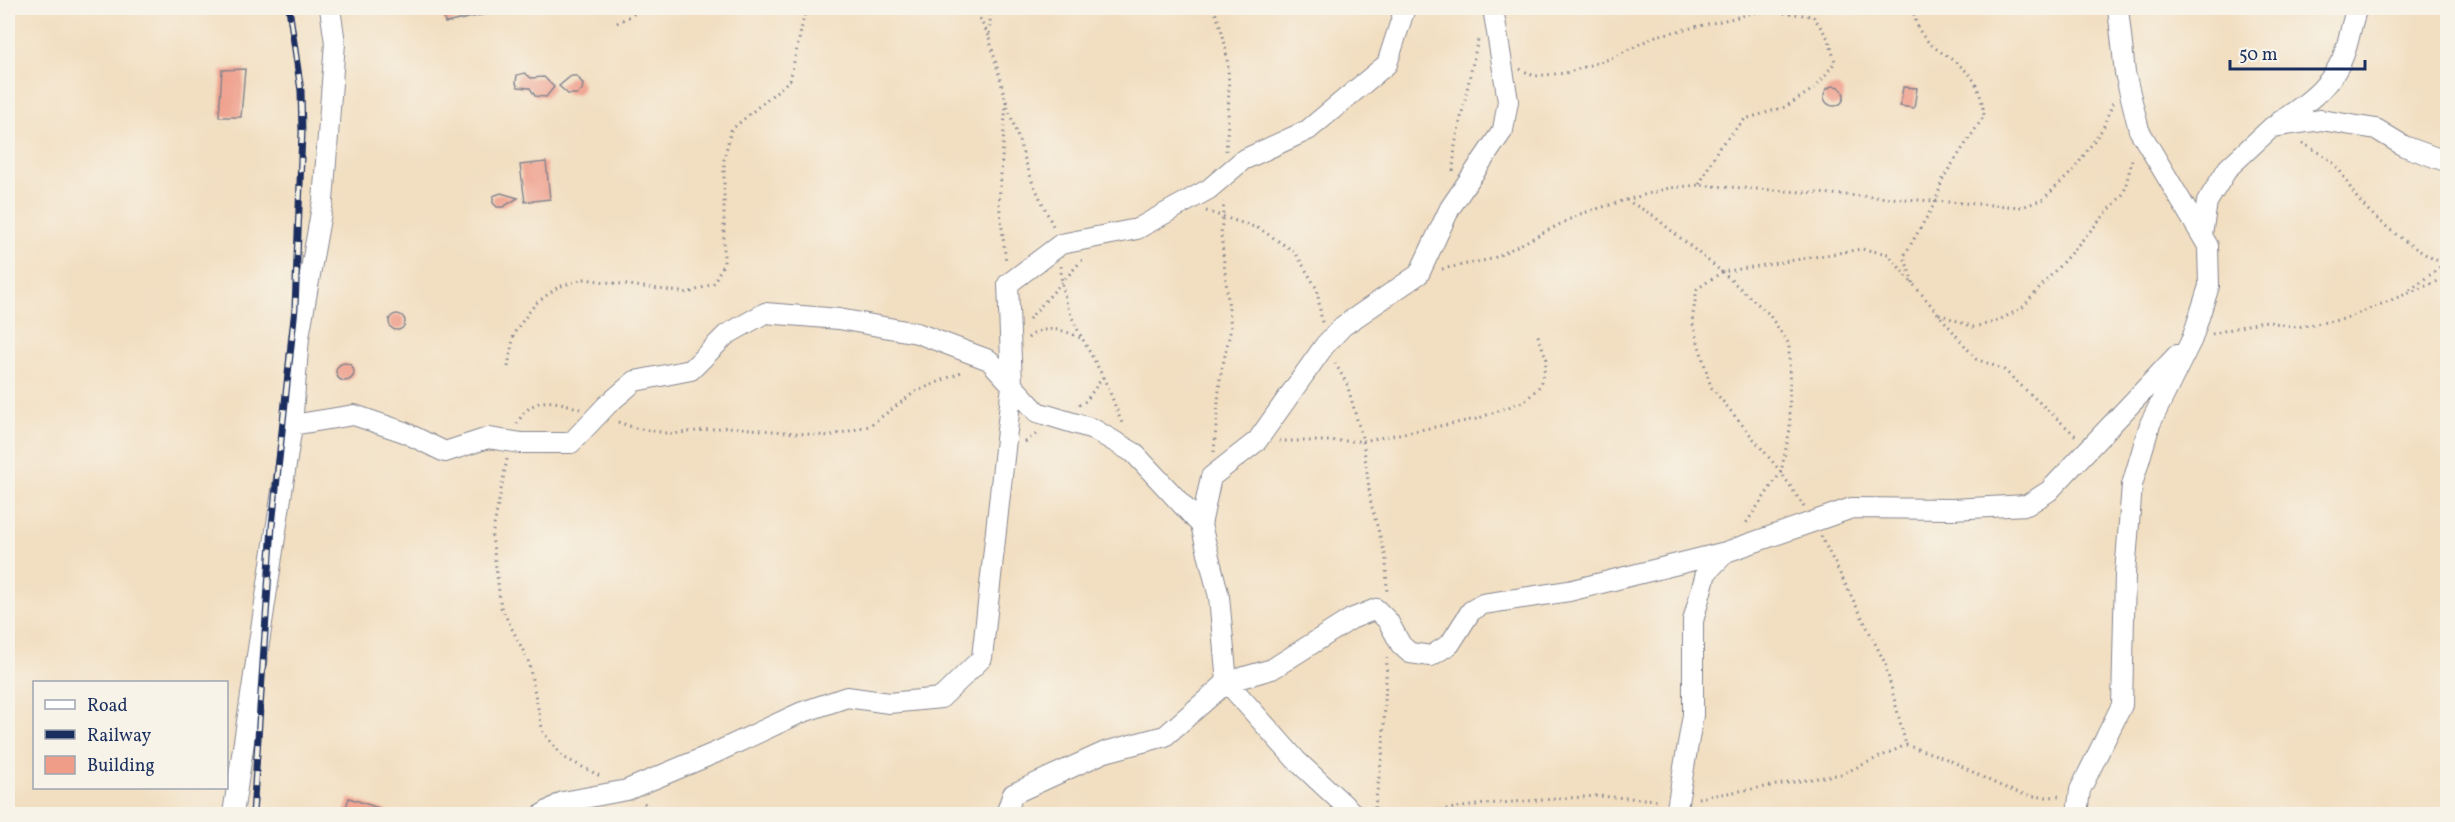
<svg xmlns="http://www.w3.org/2000/svg" width="2455" height="822" font-family="Vollkorn,serif">
  <style>
    .building { fill: #ef9c89 }
    .lines { fill: none; stroke-linecap: round; stroke-linejoin: round }
    .street-casing { stroke: #86868f; stroke-width: 22 }
    .path { stroke: #86868f; stroke-width: 3; stroke-dasharray: 1.5 4.5; stroke-linecap: butt }
    .street { stroke: #fff; stroke-width: 20 }
    .rail-casing { stroke: #1b2f5e; stroke-width: 7 }
    .rail { stroke: #f7f3e8; stroke-width: 4.5; stroke-dasharray: 14; stroke-linecap: butt }
  </style>
  <rect width="100%" height="100%" fill="#f7f3e8"/>
  <filter id="ink" filterUnits="userSpaceOnUse"><feTurbulence type="fractalNoise" baseFrequency=".0167" numOctaves="2"/><feDisplacementMap in="SourceGraphic" scale="12" xChannelSelector="R" yChannelSelector="G"/><feConvolveMatrix kernelMatrix="1 2 1 2 8 2 1 2 1" color-interpolation-filters="sRGB"/></filter>
  <filter id="wash" filterUnits="userSpaceOnUse"><feTurbulence type="fractalNoise" baseFrequency=".008" numOctaves="4" result="noise"/><feDisplacementMap in="SourceGraphic" scale="24" xChannelSelector="R" yChannelSelector="G"/><feGaussianBlur stdDeviation="1.35" result="paint"/><feColorMatrix in="noise" values="0 0 0 0 0 0 0 0 0 0 0 0 0 0 0 0 0 1.4 0 .05"/><feComposite in="paint" operator="in"/></filter>
  <g filter="url(#wash)">
    <rect width="100%" height="100%" fill="#f2dec0"/>
    <g id="blocks">
      <path class="building" d="M442,8H487V14L445,23Z
        M245,69L241,117H219L222,70Z
        M525,73L531,78L544,77L554,87L546,97L535,96L530,88L518,87L516,83L517,75Z
        M571,76H577L583,84L582,90L577,94H568L559,86Z
        M1824 96a10 10 0 1 1 20 0a10 10 0 1 1-20 0Z
        M1903,87L1917,88L1914,108L1900,106Z
        M546,162L550,199L525,202L520,165Z
        M501,193L518,198L503,207H497L493,203V196Z
        M389 322a8 8 0 1 1 16 0a8 8 0 1 1-16 0Z
        M336 372a9 9 0 1 1 18 0a9 9 0 1 1-18 0Z
        M349,798L390,812L389,814H344Z"/>
    </g>
  </g>
  <g filter="url(#ink)">
    <use href="#blocks" fill-opacity="0" stroke="#86868f" stroke-width="1.5"/>
    <g class="lines">
      <g class="street-casing">
        <path id="street" d="M2279,122C2308,103 2336,83 2346,48C2350,35 2352,21 2357,8
          M2202,235L2207,202L2228,168L2272,127L2321,120L2376,129L2404,146L2448,162
          M292,425L354,415L404,432L445,452L488,438L521,443H571L607,405L635,381L691,370L726,335L765,313L839,319L917,333L989,360L1037,412L1093,429L1134,453L1201,525
          M233,814L292,425L299,337L323,201L335,43L330,8
          M543,814L563,802L627,790L717,752L800,713L847,697L889,703L941,698L982,658L1012,385L1008,284L1061,244L1137,229L1209,189L1243,160L1308,130L1387,64L1405,8
          M1006,814L1013,794L1105,752L1165,736L1227,682L1219,597L1201,525L1211,477L1257,441L1325,345L1343,326L1419,274L1450,208L1503,130L1508,101L1493,8
          M1354,814L1296,760L1227,682L1272,669L1351,619L1376,609L1388,621L1401,645L1410,653L1431,656L1450,644L1471,611L1483,604L1569,591L1726,552
          M1676,814L1693,715V621L1706,573L1726,552L1852,508L1952,509L2027,505L2049,491L2177,355
          M2077,814L2080,790L2122,705L2125,574L2132,485L2150,424L2192,339L2209,286L2208,246L2139,130L2125,73L2118,8"/>
      </g>
      <path class="path" d="M974,8L989,36
        M991,8L989,37L1006,101L999,203L1006,262
        M1213,8C1234,50 1229,105 1226,151
        M617,23L645,8
        M1520,69L1534,76L1566,73L1609,59L1656,36L1764,11L1813,16L1829,40L1835,62L1815,88L1785,107L1745,119L1719,147L1699,185
        M1006,101L1032,181L1054,228
        M2302,143C2311,148 2321,154 2330,160C2345,173 2350,192 2363,205C2383,226 2421,256 2448,265
        M1453,171L1455,145L1478,39
        M1626,200L1669,188L1699,185L2022,207L2042,200L2073,171L2103,128L2113,102
        M1206,211L1260,229L1295,252L1317,289L1322,323
        M1061,266C1060,308 1084,339 1102,375C1110,390 1115,407 1122,423
        M1442,269L1492,259L1580,214L1626,200L1651,214L1722,272L1768,313L1789,344L1790,429L1781,472L1744,526
        M1913,283L1904,256L1935,203L1943,178L1984,116C1983,102 1978,83 1968,73C1943,48 1918,48 1913,8
        M2410,290L2448,261
        M1939,314L1973,327L1995,322L2022,308L2124,193L2133,156
        M1029,319L1083,259
        M2212,334L2263,321L2297,327L2344,319L2448,277
        M1028,338C1044,324 1063,329 1080,338
        M1335,363L1347,384L1363,441L1371,504L1386,558L1387,594
        M508,367L514,333L535,304L558,287L584,279L688,293L713,284L724,263V160L731,130L790,80L806,8
        M1079,405L1086,401L1103,377
        M618,422L635,428L673,434L728,427L829,436L869,426L915,392L964,371
        M517,424C532,394 555,400 580,409
        M1279,441H1363L1476,419L1525,401L1540,386L1547,360L1537,333
        M1025,442L1039,432
        M1214,452L1220,378L1231,328L1221,234L1224,202
        M507,459L492,536L501,607L528,660L543,732L563,757L600,776
        M1804,507L1781,472L1711,387L1692,321L1697,289L1722,272L1862,249L1888,254L1976,359L2003,369L2076,436
        M1821,536L1885,663L1906,745
        M1698,798L1842,774L1906,745C1920,750 1935,754 1949,760C1984,776 2023,805 2062,795
        M644,803L659,814
        M1374,814L1383,748L1387,658
        M1410,814L1485,804L1597,796L1659,800
        M2402,814L2448,806"/>
      <use href="#street" class="street"/>
      <g class="rail-casing">
        <path id="rail" d="M253,814L272,526L295,308L302,133L301,91L289,8"/>
      </g>
      <use href="#rail" class="rail"/>
    </g>
  </g>
  <rect width="2455" height="822" fill="none" stroke="#f7f3e8" stroke-width="30"/>
  <rect x="33" y="681" width="195" height="108" fill="#f7f3e8" stroke="#9fa5b1" stroke-width="1.5"/>
  <rect x="45" y="700" width="30" height="9" fill="#ffffff" stroke="#9fa5b1" stroke-width="1.5"/>
  <text x="87" y="711" font-size="18" fill="#1b2f5e">Road</text>
  <rect x="45" y="730" width="30" height="9" fill="#1b2f5e" stroke="#9fa5b1" stroke-width="1.5"/>
  <text x="87" y="741" font-size="18" fill="#1b2f5e">Railway</text>
  <rect x="45" y="756" width="30" height="18" fill="#ef9c89" stroke="#9fa5b1" stroke-width="1.5"/>
  <text x="87" y="771" font-size="18" fill="#1b2f5e">Building</text>
  <path d="M2230 60v9h135v-9" fill="none" stroke="#1b2f5e" stroke-width="3"/>
  <text x="2239" y="60" font-size="18" fill="#1b2f5e" stroke="#f7f3e8" stroke-width="4.5" paint-order="stroke">50 m</text>
</svg>
